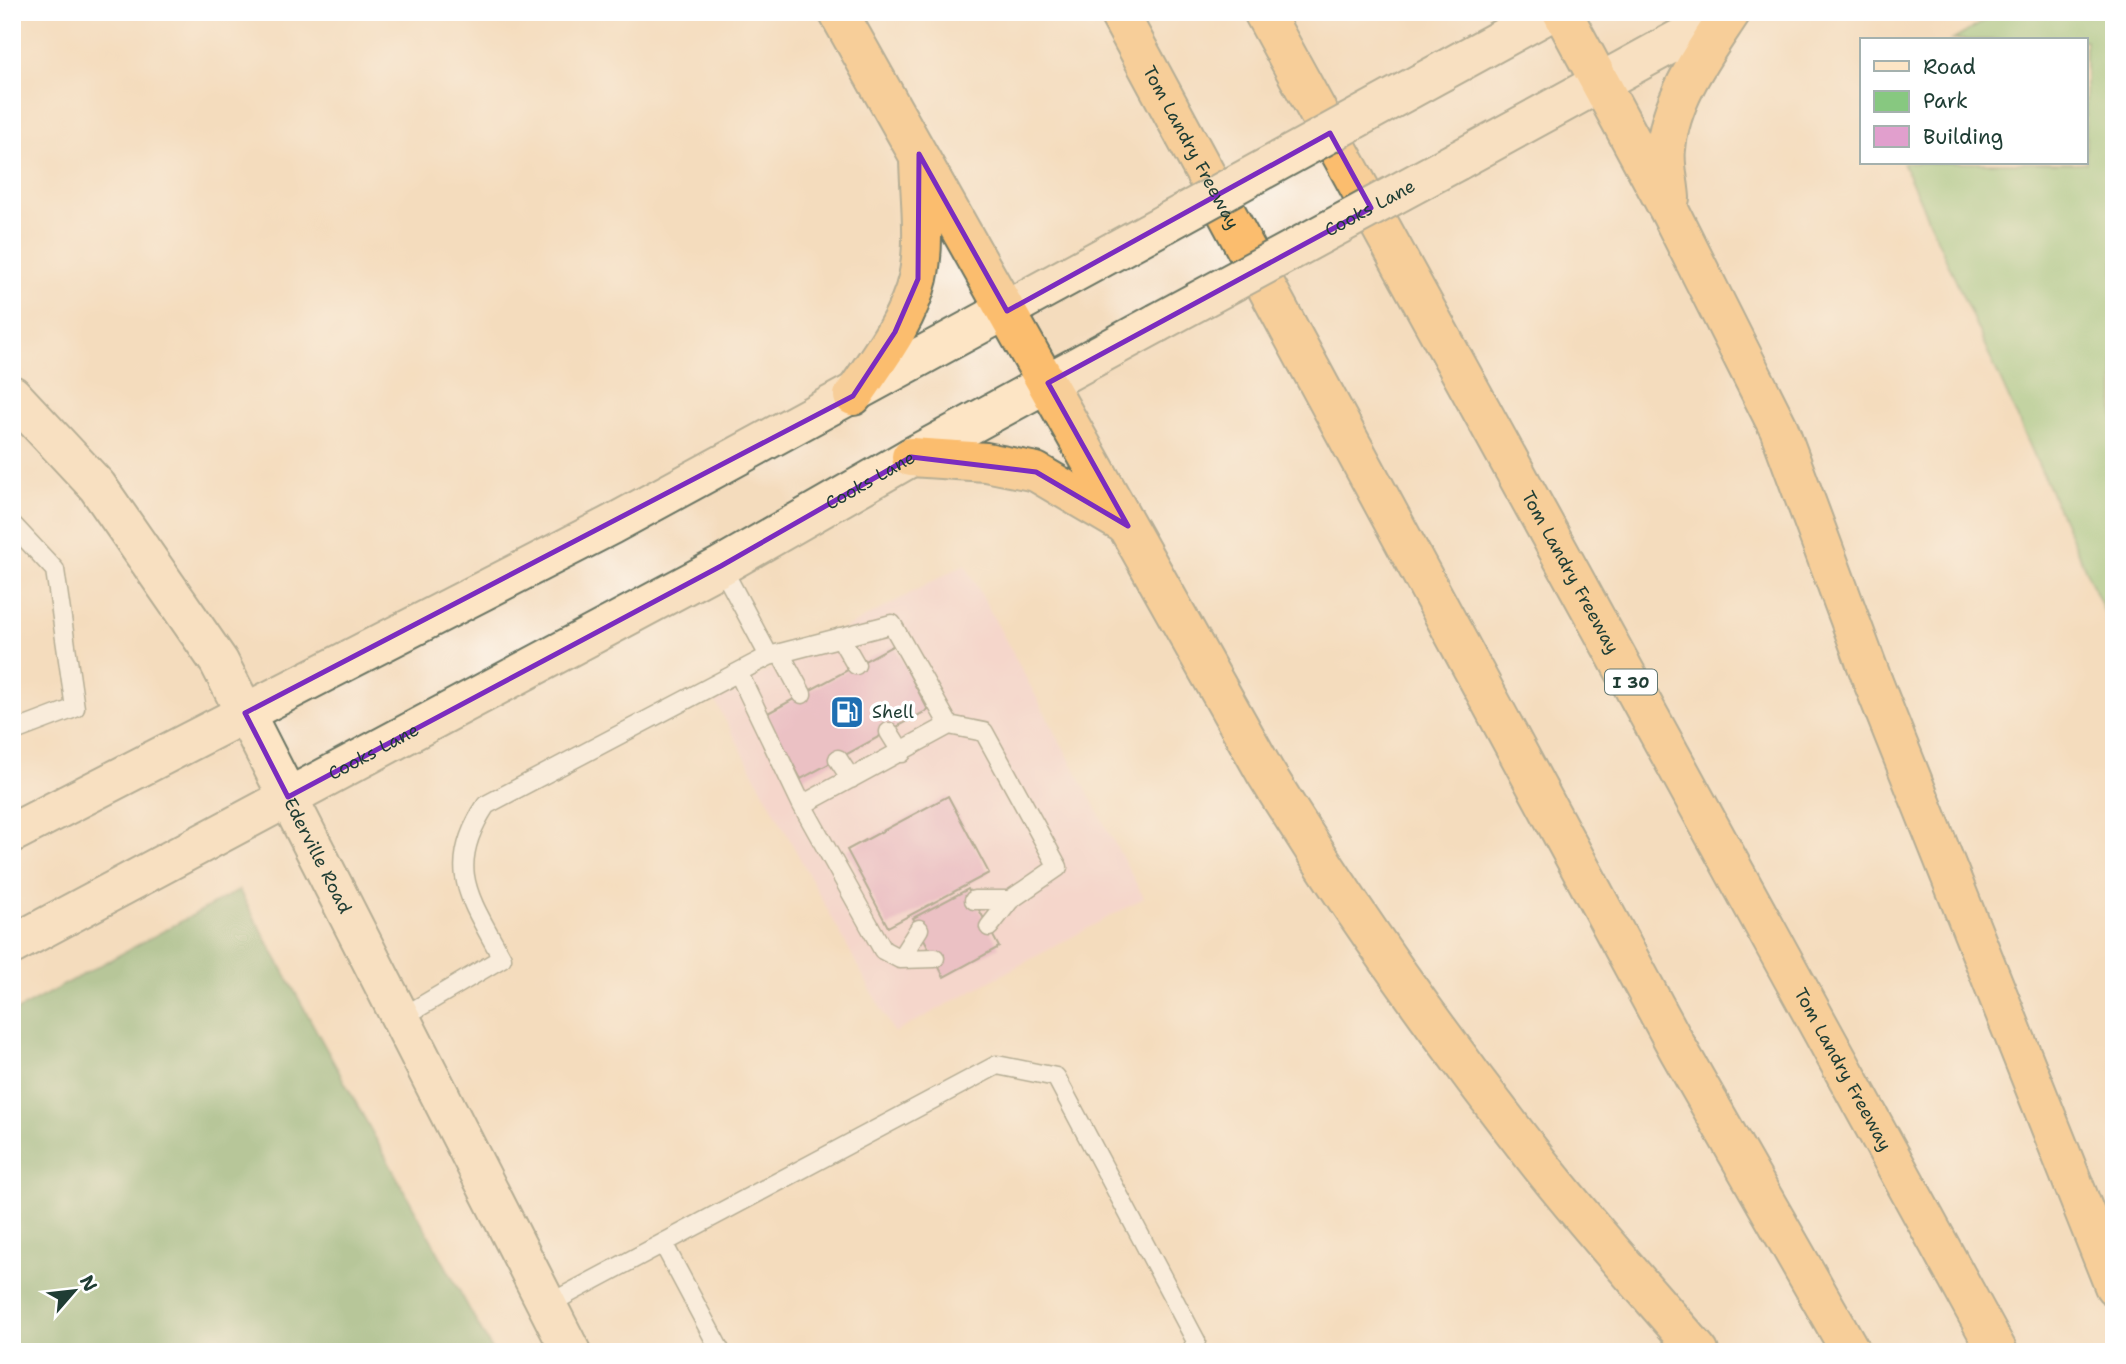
<svg xmlns="http://www.w3.org/2000/svg" width="2126" height="1364" font-family="'Shantell Sans',sans-serif">
  <style>
    .built { fill: #f5cfdb }
    .green { fill: #87c880; stroke: #53825a; stroke-width: 2 }
    .forest { fill: #6dac6e; stroke: #467451; stroke-width: 2 }
    .building { fill: #e19fcd }
    .lines { fill: none; stroke-linecap: round; stroke-linejoin: round }
    .lane-casing { stroke: #6a7564; stroke-width: 21 }
    .secondary-casing { stroke: #6a7564; stroke-width: 42 }
    .highway-casing { stroke: #6a7564; stroke-width: 42 }
    .lane { stroke: #fff; stroke-width: 18 }
    .secondary { stroke: #fde5c5; stroke-width: 38 }
    .highway { stroke: #fbbd6e; stroke-width: 38 }
    .secondary-bridge-casing { stroke: #6a7564; stroke-width: 42; stroke-linecap: butt }
    .secondary-bridge { stroke: #fde5c5; stroke-width: 38 }
    .marked { fill: none; stroke: #7b2cbf; stroke-width: 5; stroke-linejoin: round }
    .labels { text-anchor: middle; dominant-baseline: central; stroke-width: 7; stroke-linejoin: round; paint-order: stroke }
    .shield { fill: #fff; stroke: #627771; stroke-width: 2 }
    .shield-label { font-size: 16px; font-weight: bold; fill: #1f3d34 }
    .street-label { font-size: 18px; fill: #1f3d34; stroke: #fff }
    .poi-label { font-size: 18px; fill: #1f3d34; stroke: #fff; text-anchor: start }
  </style>
  <rect width="100%" height="100%" fill="#fff"/>
  <filter id="ink" filterUnits="userSpaceOnUse"><feTurbulence type="fractalNoise" baseFrequency=".0143" numOctaves="2"/><feDisplacementMap in="SourceGraphic" scale="14" xChannelSelector="R" yChannelSelector="G"/><feConvolveMatrix kernelMatrix="1 2 1 2 8 2 1 2 1" color-interpolation-filters="sRGB"/></filter>
  <filter id="wash" filterUnits="userSpaceOnUse"><feTurbulence type="fractalNoise" baseFrequency=".00686" numOctaves="4" result="noise"/><feDisplacementMap in="SourceGraphic" scale="28" xChannelSelector="R" yChannelSelector="G"/><feGaussianBlur stdDeviation="1.57" result="paint"/><feColorMatrix in="noise" values="0 0 0 0 0 0 0 0 0 0 0 0 0 0 0 0 0 1.4 0 .05"/><feComposite in="paint" operator="in"/></filter>
  <g filter="url(#wash)">
    <rect width="100%" height="100%" fill="#f4dcbd"/>
    <path class="built" d="M965,564L1144,898L894,1033L714,699Z"/>
    <path class="green" d="M2000,12H2114V633L1903,163H2086V40H1953Z"/>
    <path class="forest" d="M239,890L493,1352H12V1013Z"/>
    <g id="blocks">
      <path class="building" d="M894,645L928,710L801,779L766,714Z
        M948,796L989,873L888,927L847,850Z
        M968,889L999,947L944,977L913,918Z"/>
    </g>
  </g>
  <g filter="url(#ink)">
    <use href="#blocks" fill-opacity="0" stroke="#6a7564" stroke-width="2"/>
    <g class="lines">
      <g class="lane-casing">
        <path id="lane" d="M12,524L55,570L75,708L12,732
          M840,637L856,665
          M780,653L802,694
          M739,674L802,805L949,725L892,624L769,656
          M949,725L984,732L1058,867L1010,900H974
          M889,732L902,753
          M838,759L851,779
          M802,805L883,950L900,959L919,929
          M989,927L1010,900
          M900,959L935,958
          M401,1018L502,958C470,898 444,869 486,805L769,656L721,566
          M663,1243L721,1352
          M547,1305L997,1065L1056,1077L1196,1341L1191,1352"/>
      </g>
      <g class="secondary-casing">
        <g id="secondary">
          <path d="M1443,71L1551,12"/>
          <path d="M1457,161L1729,12"/>
          <path id="s1" d="M12,395L97,486L219,662L571,1352"/>
          <path d="M12,833L611,525L1164,224"/>
          <path id="s2" d="M12,945L721,566L911,457L1157,323"/>
        </g>
      </g>
      <g class="highway-casing">
        <g id="highway">
          <path d="M838,12L1265,772C1348,907 1440,1037 1538,1162C1589,1227 1645,1289 1699,1352"/>
          <path id="s3" d="M1118,12L1678,1049L1851,1352"/>
          <path id="s4" d="M1263,12L1998,1352"/>
          <path d="M1562,12L1671,214L1779,429L1873,682L2114,1286"/>
          <path d="M1670,198C1669,182 1664,165 1666,149C1670,98 1704,53 1731,12"/>
          <path d="M853,396C877,360 908,321 918,278C926,241 920,198 919,160"/>
          <path d="M911,457L986,462L1036,472L1124,524"/>
        </g>
      </g>
      <use href="#lane" class="lane"/>
      <use href="#secondary" class="secondary"/>
      <use href="#highway" class="highway"/>
      <g class="secondary-bridge-casing">
        <g id="secondary-bridge">
          <path d="M1164,224L1443,71"/>
          <path id="s5" d="M1157,323L1457,161"/>
        </g>
      </g>
      <use href="#secondary-bridge" class="secondary-bridge"/>
    </g>
  </g>
  <path d="M0 0H2126V1364H0ZM1330,133L1371,208L1048,383L1128,526L1036,472L911,457L721,566L288,797L245,713L853,396L895,332L918,279L919,154L1007,311Z" fill="#f4dcbd" fill-opacity=".55" fill-rule="evenodd"/>
  <path class="marked" d="M1330,133L1371,208L1048,383L1128,526L1036,472L911,457L721,566L288,797L245,713L853,396L895,332L918,279L919,154L1007,311Z"/>
  <defs>
    <g id="fuel-square" transform="scale(1.75)"><rect x="-9" y="-9" width="18" height="18" rx="4" fill="#1f6fb2" stroke="#fff"/><path d="M-5.5-6h7V0h2V4h1.3V-2.5L3-4.5l.8-.8L6-3V5H2.5V1h-1V6h-7ZM-4.2-4.7v3.2H.2V-4.7Z" fill="#fff"/></g>
  </defs>
  <g fill-rule="evenodd">
    <use href="#fuel-square" x="847" y="712"/>
  </g>
  <g class="labels">
    <rect class="shield" x="1605" y="669.5" width="52" height="25" rx="5"/>
    <g class="shield-label">
      <text x="1631" y="682">I 30</text>
    </g>
    <g class="street-label">
      <text stroke="none"><textPath href="#s3" startOffset="154">Tom Landry Freeway</textPath></text>
      <text stroke="none"><textPath href="#s5" startOffset="242">Cooks Lane</textPath></text>
      <text stroke="none"><textPath href="#s2" startOffset="976">Cooks Lane</textPath></text>
      <text stroke="none"><textPath href="#s4" startOffset="639">Tom Landry Freeway</textPath></text>
      <text stroke="none"><textPath href="#s2" startOffset="410">Cooks Lane</textPath></text>
      <text stroke="none"><textPath href="#s1" startOffset="556">Ederville Road</textPath></text>
      <text stroke="none"><textPath href="#s4" startOffset="1206">Tom Landry Freeway</textPath></text>
    </g>
    <g class="poi-label">
      <text x="872" y="712">Shell</text>
    </g>
  </g>
  <rect width="2126" height="1364" fill="none" stroke="#fff" stroke-width="42"/>
  <rect x="1860" y="38" width="228" height="126" fill="#ffffff" stroke="#a5b1ae" stroke-width="2"/>
  <rect x="1874" y="61" width="35" height="10" fill="#fde5c5" stroke="#a5b1ae" stroke-width="2"/>
  <text x="1923" y="74" font-size="21" fill="#1f3d34">Road</text>
  <rect x="1874" y="91" width="35" height="21" fill="#87c880" stroke="#a5b1ae" stroke-width="2"/>
  <text x="1923" y="108" font-size="21" fill="#1f3d34">Park</text>
  <rect x="1874" y="126" width="35" height="21" fill="#e19fcd" stroke="#a5b1ae" stroke-width="2"/>
  <text x="1923" y="144" font-size="21" fill="#1f3d34">Building</text>
  <g transform="translate(74 1291) rotate(62)" stroke="#ffffff" stroke-width="5" paint-order="stroke">
  <path d="M0-5L12 26L0 18L-12 26Z" fill="#1f3d34"/>
  <text y="-10" font-size="19" font-weight="bold" text-anchor="middle" fill="#1f3d34">N</text>
  </g>
</svg>
